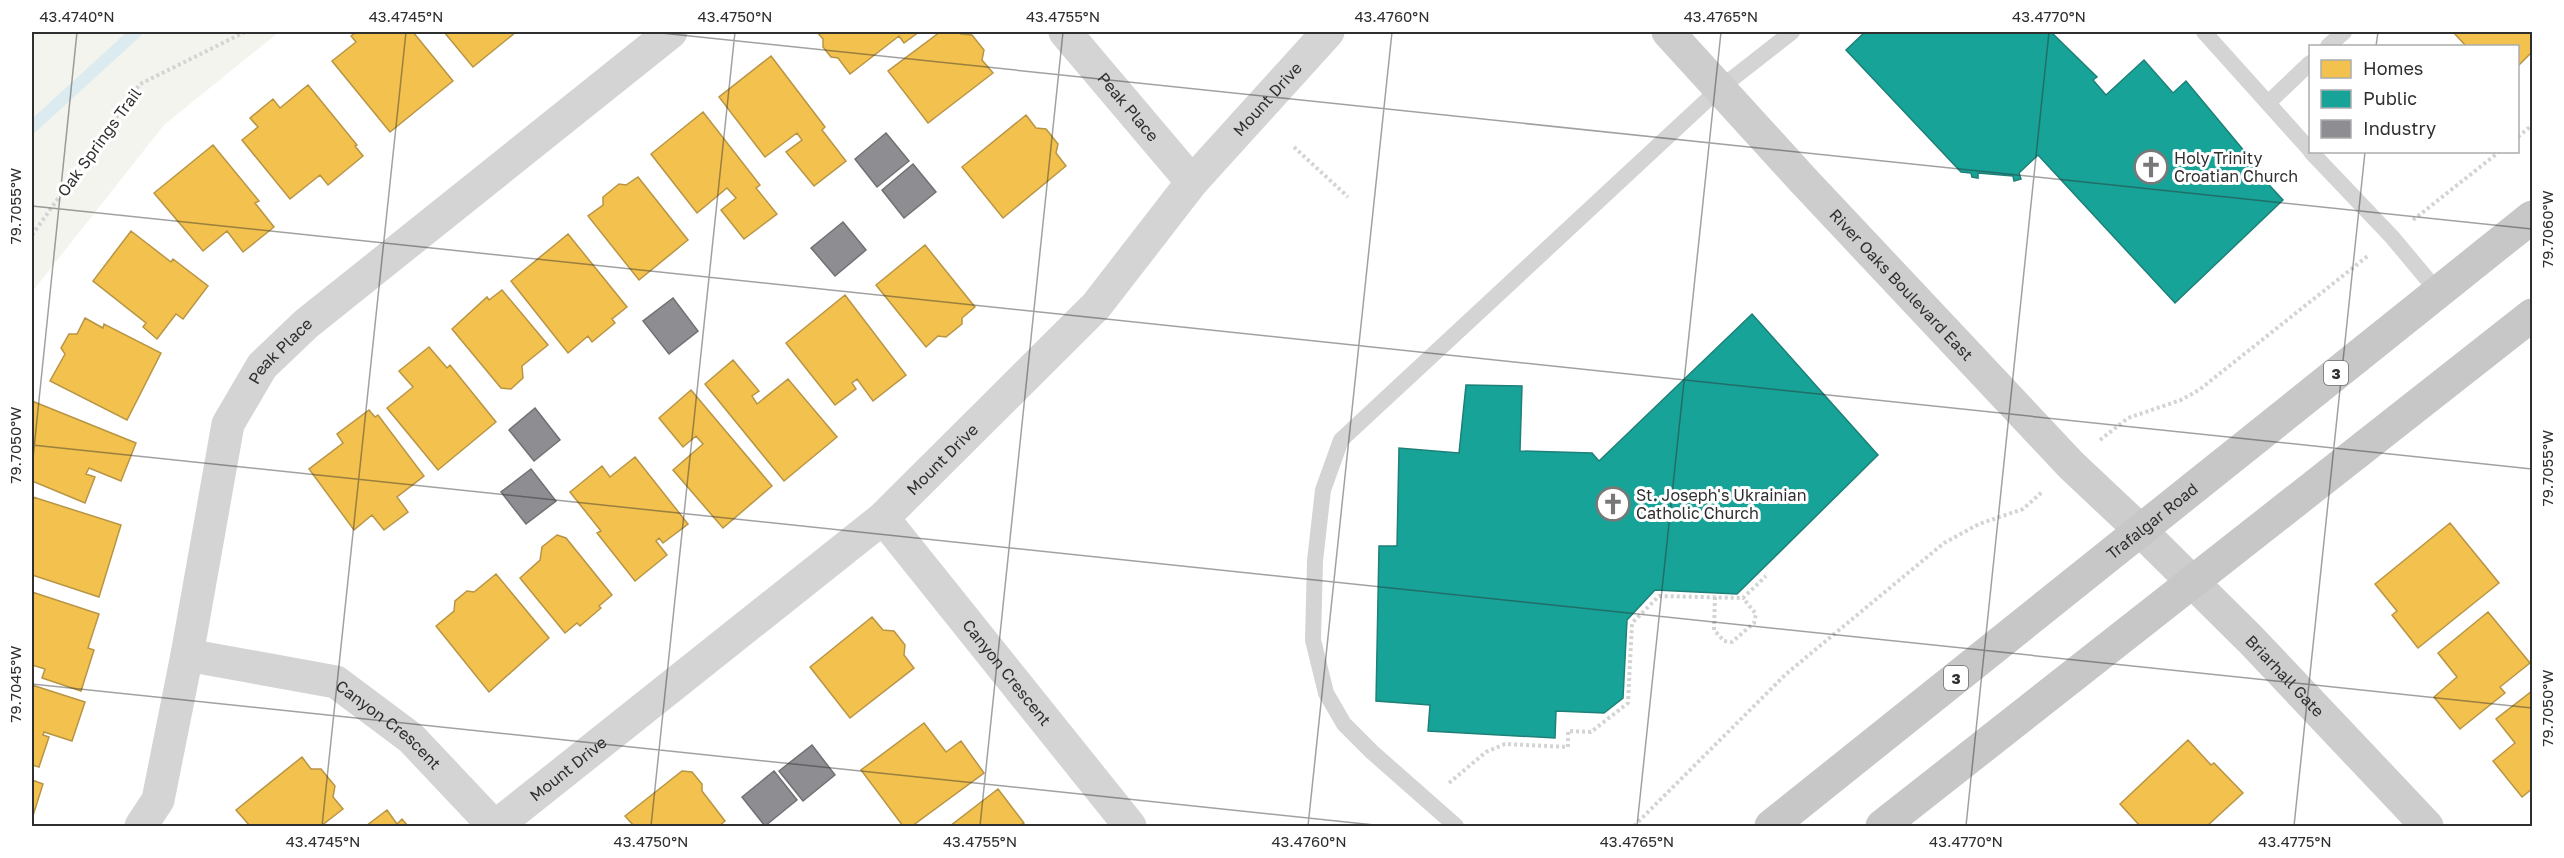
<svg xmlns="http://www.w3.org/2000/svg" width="2564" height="858" font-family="'Golos Text',sans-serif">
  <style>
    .green { fill: #f2f4ed }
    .homes { fill: #f2c14e; stroke: #b89545; stroke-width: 1.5 }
    .public { fill: #17a398; stroke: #1e8078; stroke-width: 1.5 }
    .industry { fill: #8d8d92; stroke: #717174; stroke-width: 1.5 }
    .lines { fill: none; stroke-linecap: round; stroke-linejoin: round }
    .stream { stroke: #dbebf0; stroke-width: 12 }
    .path { stroke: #d4d4d4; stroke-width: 4; stroke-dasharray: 3 3; stroke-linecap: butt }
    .lane { stroke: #d4d4d4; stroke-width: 16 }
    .street { stroke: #d4d4d4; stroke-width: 33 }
    .secondary { stroke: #cdcdcd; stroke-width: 33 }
    .primary { stroke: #c7c7c7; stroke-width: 33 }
    .ticks { fill: none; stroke: #2f2f2f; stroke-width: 1.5; stroke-opacity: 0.45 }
    .labels { text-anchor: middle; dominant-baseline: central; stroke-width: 6; stroke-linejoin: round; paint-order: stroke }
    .shield { fill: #fff; stroke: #6d6d6d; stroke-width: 1.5 }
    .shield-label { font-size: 15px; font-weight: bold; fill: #2f2f2f }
    .street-label { font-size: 16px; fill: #2f2f2f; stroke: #fff }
    .poi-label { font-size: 16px; fill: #2f2f2f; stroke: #fff; text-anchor: start }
    .neatline { fill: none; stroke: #2f2f2f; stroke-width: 2 }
    .ticks-label { font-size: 15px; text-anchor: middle; fill: #2f2f2f }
  </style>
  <rect width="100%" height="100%" fill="#fff"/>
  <path class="green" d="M32,32H279L164,125L32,292Z"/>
  <path class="homes" d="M357,32H413L453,81L390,132L332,61L356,42L351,36Z
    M444,32H516L473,67Z
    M817,32H919L904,43L899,36L850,74L838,58L831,57L823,47V39Z
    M940,32H959L961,34L972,35L984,50L982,60L993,73L928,123L888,71Z
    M2453,32H2532V52L2518,66V46H2466Z
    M771,56L825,127L822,130L846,161L814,186L786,152L802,140L797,133L765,157L719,97Z
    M308,85L357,145L355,146L363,156L328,185L320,175L290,199L242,140L258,127L250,118L273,99L280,108Z
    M703,112L760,185L756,188L777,214L744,239L721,210L736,198L727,188L697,213L651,154Z
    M1026,115L1036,128L1046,129L1058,144L1056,153L1066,166L1003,218L962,167Z
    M213,145L259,201L255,203L274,227L243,252L227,231L203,251L154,193Z
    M638,177L688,240L639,280L588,216L603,205V197L619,184L626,185Z
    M131,231L171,262L173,259L208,286L183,319L176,314L157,339L143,327L146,323L93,281Z
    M568,234L627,307L612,319L615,323L592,342L588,336L568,353L511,281Z
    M925,245L975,307L962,318V324L946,337L938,336L926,347L876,285Z
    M502,290L548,345L522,366L523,378L511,389L501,388L452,329L487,297L489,300Z
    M845,295L906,375L873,401L857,379L852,383L856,389L835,405L786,343Z
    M85,318L103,328L104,324L161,353L127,420L50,381L65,354L61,348L69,334H77Z
    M429,347L447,368L450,365L496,422L438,470L387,408L413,387L399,371Z
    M733,360L759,391L752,396L757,404L788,379L837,437L784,481L705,384Z
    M691,390L772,486L723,528L673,470L703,444L696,436L683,447L659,418Z
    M32,401L136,443L121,481L89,468L86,474L95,477L85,503L32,481Z
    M369,410L375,417L378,415L424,476L397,497L408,512L384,530L372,515L354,530L309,469L343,443L337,434Z
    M635,457L688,524L663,543L659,538L656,541L667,555L635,581L597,533L601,531L570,492L602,466L610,477Z
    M33,497L121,525L99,597L32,575Z
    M2450,523L2499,583L2418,648L2392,615L2397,611L2375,584Z
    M557,535L566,538L612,595L599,606L601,608L580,626L577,623L565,633L520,578L540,560L542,547Z
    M496,574L549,638L489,692L436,626L454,611L455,601L467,591L474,592Z
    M32,592L99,614L88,648L94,650L81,691L42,678L45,669L32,665Z
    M2488,612L2530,663L2500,687L2505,693L2460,729L2434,697L2457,677L2438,653Z
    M872,617L883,630L894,631L905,645L904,655L914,668L850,718L810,667Z
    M32,685L85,702L72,741L44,732L43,735L49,737L39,767L32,765Z
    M2532,691V789L2522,797L2493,761L2515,743L2496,719Z
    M924,723L946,752L961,741L984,773L912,826H903L861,770Z
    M2188,740L2211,765L2214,763L2243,793L2207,826H2140L2120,804Z
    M302,757L311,769H321L335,786L333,797L343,809L321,826H250L236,810Z
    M682,771L692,772L702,784V791L725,821L719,826H634L625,816Z
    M32,780L43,784L32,819Z
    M998,789L1024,823L1019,826H950Z
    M387,810L397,824L402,819L408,826H366Z"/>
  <path class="public" d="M1865,32H2051L2097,77L2093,80L2106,95L2144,60L2173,93L2186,81L2250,158L2247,161L2283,200L2175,303L2038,155L2019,173L2021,179L2014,181L2013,176L1978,173V178L1972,177L1971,173L1961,172L1846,50Z
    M1752,314L1878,455L1737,594L1655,590L1627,620L1623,698L1604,713L1556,711L1555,738L1428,731L1430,705L1376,701L1379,546H1397L1399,448L1459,453L1466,385L1522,386L1520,451L1592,453L1599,461Z"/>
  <path class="industry" d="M886,133L909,161L877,187L855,159Z
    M913,164L936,192L904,218L882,190Z
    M843,222L866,250L835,276L811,248Z
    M673,298L698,331L669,354L643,321Z
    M535,408L560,440L534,461L509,430Z
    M531,469L556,501L526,524L501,492Z
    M812,745L835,775L803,801L779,771Z
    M774,771L797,800L765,826L742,797Z"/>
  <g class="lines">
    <path class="stream" d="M32,127L136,32"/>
    <path class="path" d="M2518,137L2532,125
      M1294,147L1348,197
      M2413,220L2499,152
      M32,235L140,84L245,32
      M2100,440L2128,418L2181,400L2199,390L2369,255
      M1715,597L1714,630L1724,641L1732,642L1754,623L1756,614L1743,598
      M1449,783L1486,752L1505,744L1568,747V731L1591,732L1628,703L1632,623L1659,596L1743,598L1766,576
      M1634,826L1786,674L1944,543L1979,524L2023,509L2042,492"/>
    <path class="lane" d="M2204,32L2310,150
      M2328,46L2344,32
      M2268,103L2310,63
      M2311,152L2392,237L2438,292
      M1456,826L1372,752L1344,724L1326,693L1313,640L1315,561L1323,490L1341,440L1719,89L1792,32"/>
    <g class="street">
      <path id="s1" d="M1065,32L1192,182"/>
      <path id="s2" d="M883,518L1130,826"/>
      <path id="s3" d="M187,655L336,682L411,738L494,826"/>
      <path id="s4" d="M141,826L158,800L187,655L228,424L262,366L306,324L671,32"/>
      <path id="s5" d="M496,826L883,518L1096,306L1192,182L1328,32"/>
    </g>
    <path class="secondary" id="s6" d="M1668,32L1803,180L2071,465L2140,530L2251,640L2427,826"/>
    <g class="primary">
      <path id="s7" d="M1771,826L2532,217"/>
      <path d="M1882,826L2532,315"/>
    </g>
  </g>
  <path class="ticks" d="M652,32L2532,229M2376,46L2378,32M32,206L2532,469M32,445L2532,708M32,468L77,32M32,684L1384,826M322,826L406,32M651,826L735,32M980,826L1063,32M1308,826L1392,32M1637,826L1721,32M1966,826L2049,32M2294,826L2365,152"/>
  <defs>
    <g id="church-ring" transform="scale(1.725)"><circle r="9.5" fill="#fff" stroke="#787878" stroke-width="1.5"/><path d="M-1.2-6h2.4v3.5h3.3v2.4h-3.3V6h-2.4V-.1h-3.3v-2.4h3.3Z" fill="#787878"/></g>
  </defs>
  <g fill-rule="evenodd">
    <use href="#church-ring" x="2151" y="167"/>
    <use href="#church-ring" x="1613" y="504"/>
  </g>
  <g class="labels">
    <g class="shield">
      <rect x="2324" y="361" width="24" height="24" rx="4.5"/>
      <rect x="1944" y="666" width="24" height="24" rx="4.5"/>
    </g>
    <g class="shield-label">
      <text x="2336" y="373">3</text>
      <text x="1956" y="678">3</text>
    </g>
    <g class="street-label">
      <text stroke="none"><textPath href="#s5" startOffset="1064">Mount Drive</textPath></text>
      <text stroke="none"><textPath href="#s1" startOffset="98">Peak Place</textPath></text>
      <text transform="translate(99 142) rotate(-54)">Oak Springs Trail</text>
      <text stroke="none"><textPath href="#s6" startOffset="344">River Oaks Boulevard East</textPath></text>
      <text stroke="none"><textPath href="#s4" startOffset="504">Peak Place</textPath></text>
      <text stroke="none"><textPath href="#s5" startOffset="578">Mount Drive</textPath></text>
      <text stroke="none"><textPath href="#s7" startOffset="488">Trafalgar Road</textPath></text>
      <text stroke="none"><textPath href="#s2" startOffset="198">Canyon Crescent</textPath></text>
      <text stroke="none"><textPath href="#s6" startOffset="892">Briarhall Gate</textPath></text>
      <text stroke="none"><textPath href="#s3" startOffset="219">Canyon Crescent</textPath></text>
      <text stroke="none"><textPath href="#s5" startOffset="92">Mount Drive</textPath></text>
    </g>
    <g class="poi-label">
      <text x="2174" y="158">Holy Trinity<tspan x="2174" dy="18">Croatian Church</tspan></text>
      <text x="1636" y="495">St. Joseph's Ukrainian<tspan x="1636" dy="18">Catholic Church</tspan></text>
    </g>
  </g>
  <rect width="2564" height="858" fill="none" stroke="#ffffff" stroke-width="66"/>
  <rect x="2309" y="45" width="210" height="108" fill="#ffffff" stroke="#acacac" stroke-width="1.5"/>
  <rect x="2321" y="60" width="30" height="18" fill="#f2c14e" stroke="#acacac" stroke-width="1.5"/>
  <text x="2363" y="75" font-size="18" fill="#2f2f2f">Homes</text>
  <rect x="2321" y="90" width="30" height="18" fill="#17a398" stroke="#acacac" stroke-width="1.5"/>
  <text x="2363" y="105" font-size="18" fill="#2f2f2f">Public</text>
  <rect x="2321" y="120" width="30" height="18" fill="#8d8d92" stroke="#acacac" stroke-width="1.5"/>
  <text x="2363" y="135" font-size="18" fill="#2f2f2f">Industry</text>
  <rect x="33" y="33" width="2498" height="792" class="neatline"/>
  <g class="ticks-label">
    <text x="77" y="22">43.4740°N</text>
    <text x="406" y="22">43.4745°N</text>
    <text x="735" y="22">43.4750°N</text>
    <text x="1063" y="22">43.4755°N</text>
    <text x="1392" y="22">43.4760°N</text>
    <text x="1721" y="22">43.4765°N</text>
    <text x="2049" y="22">43.4770°N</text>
    <text transform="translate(16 206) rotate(-90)" y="5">79.7055°W</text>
    <text transform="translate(2548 229) rotate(-90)" y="5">79.7060°W</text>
    <text transform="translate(16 445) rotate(-90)" y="5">79.7050°W</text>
    <text transform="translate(2548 468) rotate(-90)" y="5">79.7055°W</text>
    <text transform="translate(16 684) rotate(-90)" y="5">79.7045°W</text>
    <text transform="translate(2548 708) rotate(-90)" y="5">79.7050°W</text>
    <text x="323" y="847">43.4745°N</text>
    <text x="651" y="847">43.4750°N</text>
    <text x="980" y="847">43.4755°N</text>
    <text x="1309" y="847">43.4760°N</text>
    <text x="1637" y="847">43.4765°N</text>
    <text x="1966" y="847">43.4770°N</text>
    <text x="2295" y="847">43.4775°N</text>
  </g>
</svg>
